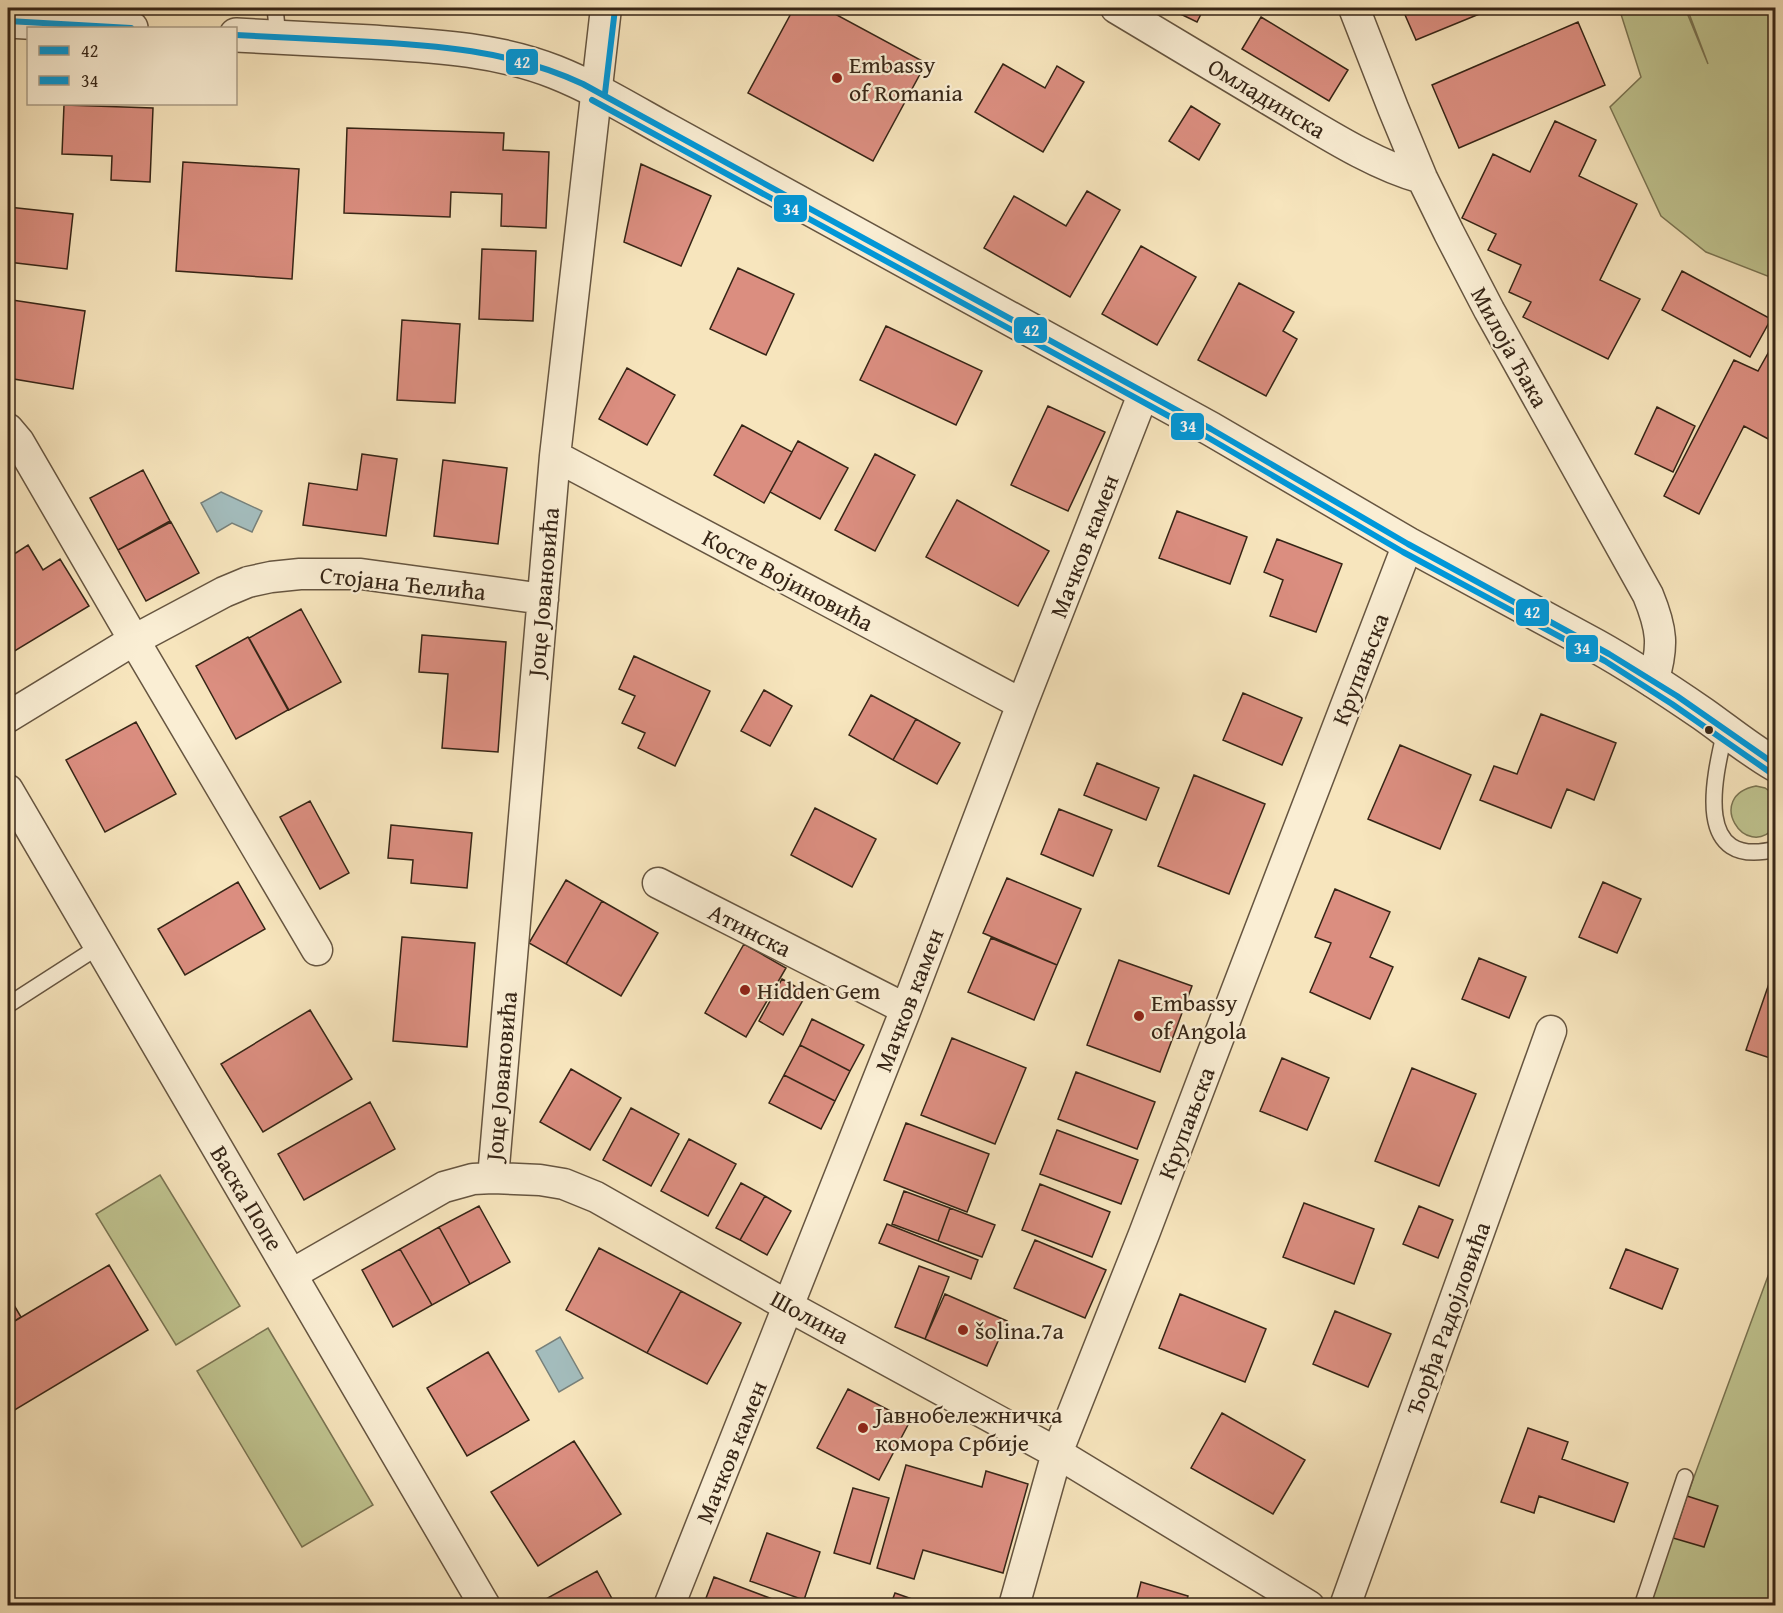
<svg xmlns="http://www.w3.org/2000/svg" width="1783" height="1613" font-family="'Gentium Book Plus',serif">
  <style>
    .green { fill: #bfc38f; stroke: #7a7452; stroke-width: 1.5 }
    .water { fill: #a3bcbc; stroke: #77807a; stroke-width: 1.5 }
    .building { fill: #db8e80; stroke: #362516; stroke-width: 1.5 }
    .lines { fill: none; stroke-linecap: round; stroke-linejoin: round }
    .service-casing { stroke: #665540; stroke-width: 18 }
    .minor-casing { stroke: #665540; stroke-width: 33 }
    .tertiary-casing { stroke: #665540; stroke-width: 36 }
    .service { stroke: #faeed4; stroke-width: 15 }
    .minor { stroke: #faeed4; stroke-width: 30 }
    .tertiary { stroke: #faeed4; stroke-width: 33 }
    .bus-1-casing { stroke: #faeed4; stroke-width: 10 }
    .bus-2-casing { stroke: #faeed4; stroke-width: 10 }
    .bus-1 { stroke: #0098da; stroke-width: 6 }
    .bus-2 { stroke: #0098da; stroke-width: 6 }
    .poi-dot { fill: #8f2418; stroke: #faeed4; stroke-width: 2 }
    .bus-dot { fill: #362516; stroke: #faeed4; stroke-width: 2 }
    .labels { text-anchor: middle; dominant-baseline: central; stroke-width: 4.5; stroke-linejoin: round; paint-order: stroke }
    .poi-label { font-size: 24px; fill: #362516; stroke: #faeed4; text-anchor: start }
    .street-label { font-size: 24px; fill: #362516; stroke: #faeed4 }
    .line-badge { stroke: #faeed4; stroke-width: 2 }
    .badge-label { font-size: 16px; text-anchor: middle; font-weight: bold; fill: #fff }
  </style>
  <rect width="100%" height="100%" fill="#f7e5bd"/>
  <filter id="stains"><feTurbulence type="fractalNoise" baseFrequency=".00333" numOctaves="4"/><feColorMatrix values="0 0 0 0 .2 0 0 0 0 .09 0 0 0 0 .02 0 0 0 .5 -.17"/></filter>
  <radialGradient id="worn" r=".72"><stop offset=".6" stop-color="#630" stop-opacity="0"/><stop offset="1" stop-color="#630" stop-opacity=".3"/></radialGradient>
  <path class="green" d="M1619,8H1685L1708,64L1687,8H1775V279L1706,252L1661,216L1610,107L1641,77Z
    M1756,786L1765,788L1776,796L1775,827C1745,862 1704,796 1756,786Z
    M160,1175L240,1306L176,1345L96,1214Z
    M1775,1257V1605L1648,1606L1687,1496Z
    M268,1328L373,1505L302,1547L197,1371Z"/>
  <path class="water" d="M221,492L262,511L252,532L232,523L217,532L201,503Z
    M560,1337L583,1378L559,1392L536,1351Z"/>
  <path class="building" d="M794,8H824L926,63L873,161L748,93Z
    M1168,8H1204L1197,22Z
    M1402,8H1494L1416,40Z
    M1261,17L1348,70L1329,101L1242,49Z
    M1578,22L1605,85L1459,148L1432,85Z
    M1003,64L1045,88L1057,66L1084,82L1043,152L975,112Z
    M64,105L153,108L150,182L111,180L112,156L62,154Z
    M1191,106L1220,124L1199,160L1169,141Z
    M1555,121L1596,140L1579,176L1637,204L1600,280L1640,299L1608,359L1523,317L1531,302L1509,292L1521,265L1488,250L1496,234L1462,218L1493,154L1530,172Z
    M347,128L504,133L503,150L549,152L546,228L501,226L502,194L451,192L450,217L344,213Z
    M183,162L299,169L292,279L176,271Z
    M641,164L711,196L681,266L624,242Z
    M1087,191L1120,210L1070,297L984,248L1014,196L1066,226Z
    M8,207L73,214L67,269L8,262Z
    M1141,246L1196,277L1157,345L1102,314Z
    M482,249L536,251L533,321L479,319Z
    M738,268L794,294L766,355L710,329Z
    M1682,271L1771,319L1750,357L1662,310Z
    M1239,283L1294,312L1283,331L1297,339L1266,396L1198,360Z
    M12,300L85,311L73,389L8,378V329Z
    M402,320L460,324L455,403L397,400Z
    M886,326L982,371L956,425L860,380Z
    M1776,339V436L1772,441L1744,426L1699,514L1664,496L1734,360L1758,371Z
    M627,368L675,395L647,445L599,419Z
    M1048,406L1105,432L1068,511L1011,485Z
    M1657,407L1695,426L1673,472L1635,454Z
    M742,425L792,452L764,503L714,475Z
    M798,441L848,468L820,519L770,492Z
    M362,454L397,459L386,536L303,525L309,483L357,490Z
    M875,454L915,475L875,551L835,530Z
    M443,460L507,468L498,544L434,536Z
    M143,470L170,521L118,550L90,498Z
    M957,500L1049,551L1018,606L926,557Z
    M1177,511L1247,537L1230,584L1159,558Z
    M171,522L199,573L146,601L118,550Z
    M1277,539L1342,564L1316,632L1270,616L1283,580L1264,572Z
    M28,545L43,570L60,559L89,606L8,655V558Z
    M301,609L341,682L289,710L249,638Z
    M422,635L506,642L498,752L442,748L448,674L419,672Z
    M248,637L288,710L236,739L196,666Z
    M634,656L710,691L675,766L638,748L645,733L622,723L635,696L619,689Z
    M764,690L792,706L770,746L741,731Z
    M1243,693L1302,718L1282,765L1223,740Z
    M871,695L916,719L893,760L849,735Z
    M1541,714L1616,743L1594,800L1567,789L1551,828L1480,800L1494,766L1517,774Z
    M916,719L960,743L937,784L893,760Z
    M136,722L176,794L105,832L66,760Z
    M1400,745L1471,775L1440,849L1368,819Z
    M1097,763L1159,788L1146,820L1084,795Z
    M1194,775L1265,804L1229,894L1158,866Z
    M310,801L349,873L320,889L280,817Z
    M815,808L876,839L852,887L791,855Z
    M1059,809L1112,830L1093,876L1041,854Z
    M391,825L472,833L467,888L411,883L413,860L388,858Z
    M1007,878L1081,909L1057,965L983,933Z
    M566,880L602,901L566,964L529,943Z
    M238,882L265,929L185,975L158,929Z
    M1603,882L1641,899L1617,953L1579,937Z
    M1335,889L1390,912L1370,957L1393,967L1370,1019L1310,992L1331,943L1315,937Z
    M602,901L658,933L621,996L566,964Z
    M402,937L475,943L467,1047L393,1041Z
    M991,938L1057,965L1034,1020L968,992Z
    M744,944L786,968L746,1037L705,1013Z
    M1479,958L1526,977L1509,1018L1462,999Z
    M1119,960L1192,986L1160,1072L1087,1045Z
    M1772,975L1776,976V1060L1746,1050Z
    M782,979L807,993L783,1035L759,1021Z
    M310,1010L352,1079L263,1132L221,1064Z
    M812,1019L864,1045L850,1071L800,1045Z
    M952,1038L1026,1068L995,1144L921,1115Z
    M800,1045L850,1071L835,1101L784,1075Z
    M1282,1058L1329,1078L1307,1130L1260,1111Z
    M1412,1068L1476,1094L1439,1186L1375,1161Z
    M571,1069L621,1098L590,1150L540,1122Z
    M1076,1072L1155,1102L1137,1149L1058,1119Z
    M784,1075L835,1101L821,1129L769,1103Z
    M370,1102L395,1149L304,1200L278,1154Z
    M631,1108L679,1134L651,1186L603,1160Z
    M906,1123L989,1154L967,1212L884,1180Z
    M1057,1130L1138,1160L1121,1204L1040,1174Z
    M689,1139L736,1164L708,1216L661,1191Z
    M741,1183L765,1196L740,1240L716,1228Z
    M1040,1184L1110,1212L1092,1257L1022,1230Z
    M904,1191L950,1208L938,1241L892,1224Z
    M765,1196L791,1211L767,1255L740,1240Z
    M1304,1203L1374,1229L1354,1284L1283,1257Z
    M479,1206L510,1262L470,1284L439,1227Z
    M1419,1206L1453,1220L1438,1258L1403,1244Z
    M950,1208L995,1225L982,1257L938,1241Z
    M887,1224L978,1260L971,1279L879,1243Z
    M439,1227L470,1284L432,1305L400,1249Z
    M1035,1240L1106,1270L1085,1318L1014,1288Z
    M599,1248L681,1291L647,1353L566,1310Z
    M400,1249L432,1305L393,1327L362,1270Z
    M1626,1249L1678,1269L1662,1309L1610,1288Z
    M109,1265L148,1330L8,1414V1325Z
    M919,1266L949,1277L925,1339L895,1327Z
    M681,1291L741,1323L707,1384L647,1353Z
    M945,1294L1007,1321L987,1366L925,1339Z
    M1180,1294L1266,1329L1245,1382L1159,1348Z
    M8,1295L21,1317L8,1325Z
    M1335,1311L1391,1334L1368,1387L1313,1364Z
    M488,1352L529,1420L467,1456L427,1388Z
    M848,1389L910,1421L879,1480L817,1448Z
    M1222,1413L1305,1460L1273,1514L1191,1468Z
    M1528,1428L1568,1442L1562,1459L1628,1483L1614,1522L1539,1496L1534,1513L1501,1502Z
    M574,1441L621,1514L538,1566L491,1492Z
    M906,1465L982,1487L986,1471L1028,1484L1003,1573L923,1550L914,1579L877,1568Z
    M853,1488L889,1498L870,1564L834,1553Z
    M1687,1496L1718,1506L1704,1547L1673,1538Z
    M767,1533L820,1552L804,1600L750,1581Z
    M597,1571L616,1606H544L542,1601Z
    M714,1577L791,1606H703Z
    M1141,1582L1188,1596L1185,1606H1135Z
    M895,1593L932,1606H890Z"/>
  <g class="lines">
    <g class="service-casing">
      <path id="service" d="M275,8L278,37
        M1725,731C1714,778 1692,870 1776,849
        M8,1005L98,947
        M1642,1606L1685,1477"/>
    </g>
    <g class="minor-casing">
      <path id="minor" d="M1116,8C1170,40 1224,73 1278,105C1322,131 1374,165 1422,178
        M1354,8L1393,108L1422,178L1449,233L1489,310L1648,595C1662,629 1664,646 1653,682
        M8,429L19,442L134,640L317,950
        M555,456L1022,704
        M8,717L134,640L224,592L248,582L271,577L300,574H361L543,599
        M8,790L485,1606
        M658,883L906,1009
        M493,1178L555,456L606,8
        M292,1274L444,1187L473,1179L493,1178L540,1180L564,1184L596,1197L788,1306L1057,1453L1309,1606
        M669,1606L906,1009L1022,704L1144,392
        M1014,1606L1057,1453L1144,1234L1234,997L1408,544
        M1345,1606L1551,1031"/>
    </g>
    <g class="tertiary-casing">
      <path id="tertiary" d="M8,21L131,28
        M236,35C281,37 326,40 372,42C434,46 497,49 555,72C593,87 629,109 665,129L1211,429L1408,544L1596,646C1632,666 1668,690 1703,714C1727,731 1750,750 1776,765"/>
    </g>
    <use href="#service" class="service"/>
    <use href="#minor" class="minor"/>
    <use href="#tertiary" class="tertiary"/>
    <g class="bus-1-casing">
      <path id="bus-1" d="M8,21L131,28
        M236,35C276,37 315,39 355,41C435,45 510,50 583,84L1211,429L1408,544L1609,654L1677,696L1776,765"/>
    </g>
    <g class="bus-2-casing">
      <path id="bus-2" d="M605,93L615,9
        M592,100L1207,437L1403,552L1605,661L1672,704L1771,773"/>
    </g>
    <use href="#bus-1" class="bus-1"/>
    <use href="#bus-2" class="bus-2"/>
  </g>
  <g class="poi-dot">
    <circle cx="837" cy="78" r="6"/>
    <circle cx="745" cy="990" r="6"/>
    <circle cx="1139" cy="1016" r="6"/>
    <circle cx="963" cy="1330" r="6"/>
    <circle cx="863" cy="1428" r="6"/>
  </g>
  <circle class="bus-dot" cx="1709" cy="730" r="5"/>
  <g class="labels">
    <g class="poi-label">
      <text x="849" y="64">Embassy<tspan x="849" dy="28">of Romania</tspan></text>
      <text x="757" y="990">Hidden Gem</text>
      <text x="1151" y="1002">Embassy<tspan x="1151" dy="28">of Angola</tspan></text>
      <text x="975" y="1330">šolina.7a</text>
      <text x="875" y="1414">Јавнобележничка<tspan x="875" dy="28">комора Србије</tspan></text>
    </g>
    <g class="street-label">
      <text transform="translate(1267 98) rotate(31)">Омладинска</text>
      <text transform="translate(1510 347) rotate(61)">Милоја Ђака</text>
      <text transform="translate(1084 546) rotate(-69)">Мачков камен</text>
      <text transform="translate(788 580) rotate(28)">Косте Војиновића</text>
      <text transform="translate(403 583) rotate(6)">Стојана Ћелића</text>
      <text transform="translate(543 592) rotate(-85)">Јоце Јовановића</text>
      <text transform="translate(1360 669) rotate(-69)">Крупањска</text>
      <text transform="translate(750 930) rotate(27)">Атинска</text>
      <text transform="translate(909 1000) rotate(-69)">Мачков камен</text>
      <text transform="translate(501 1076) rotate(-85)">Јоце Јовановића</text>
      <text transform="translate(1186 1123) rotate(-69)">Крупањска</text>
      <text transform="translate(247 1198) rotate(59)">Васка Попе</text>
      <text transform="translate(810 1317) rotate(29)">Шолина</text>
      <text transform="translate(1448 1318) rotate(-70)">Ђорђа Радојловића</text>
      <text transform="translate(731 1452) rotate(-68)">Мачков камен</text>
    </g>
  </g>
  <g class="line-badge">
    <rect x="505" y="48" width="34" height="28" rx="6" fill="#0098da"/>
    <rect x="773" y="194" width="35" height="29" rx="6" fill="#0098da"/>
    <rect x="1013" y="316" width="35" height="28" rx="6" fill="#0098da"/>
    <rect x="1170" y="412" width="35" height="29" rx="6" fill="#0098da"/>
    <rect x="1515" y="598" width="35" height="29" rx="6" fill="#0098da"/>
    <rect x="1565" y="634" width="34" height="29" rx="6" fill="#0098da"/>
  </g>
  <g class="badge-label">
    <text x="522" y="68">42</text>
    <text x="791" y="215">34</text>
    <text x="1031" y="336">42</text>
    <text x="1188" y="432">34</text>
    <text x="1532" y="618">42</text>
    <text x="1582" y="654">34</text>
  </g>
  <rect width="1783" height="1613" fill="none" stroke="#f7e5bd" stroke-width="30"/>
  <rect x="9" y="9" width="1765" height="1595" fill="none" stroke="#362516" stroke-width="3"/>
  <rect x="15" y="15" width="1753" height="1583" fill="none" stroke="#362516" stroke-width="1.5"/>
  <rect x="27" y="27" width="210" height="78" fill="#faeed4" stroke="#ac9e88" stroke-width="1.5"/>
  <rect x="39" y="46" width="30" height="9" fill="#0098da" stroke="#ac9e88" stroke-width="1.5"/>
  <text x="81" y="57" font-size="18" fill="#362516">42</text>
  <rect x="39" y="76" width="30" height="9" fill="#0098da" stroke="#ac9e88" stroke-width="1.5"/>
  <text x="81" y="87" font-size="18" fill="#362516">34</text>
  <rect width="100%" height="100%" filter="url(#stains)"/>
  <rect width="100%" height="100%" fill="url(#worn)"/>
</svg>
